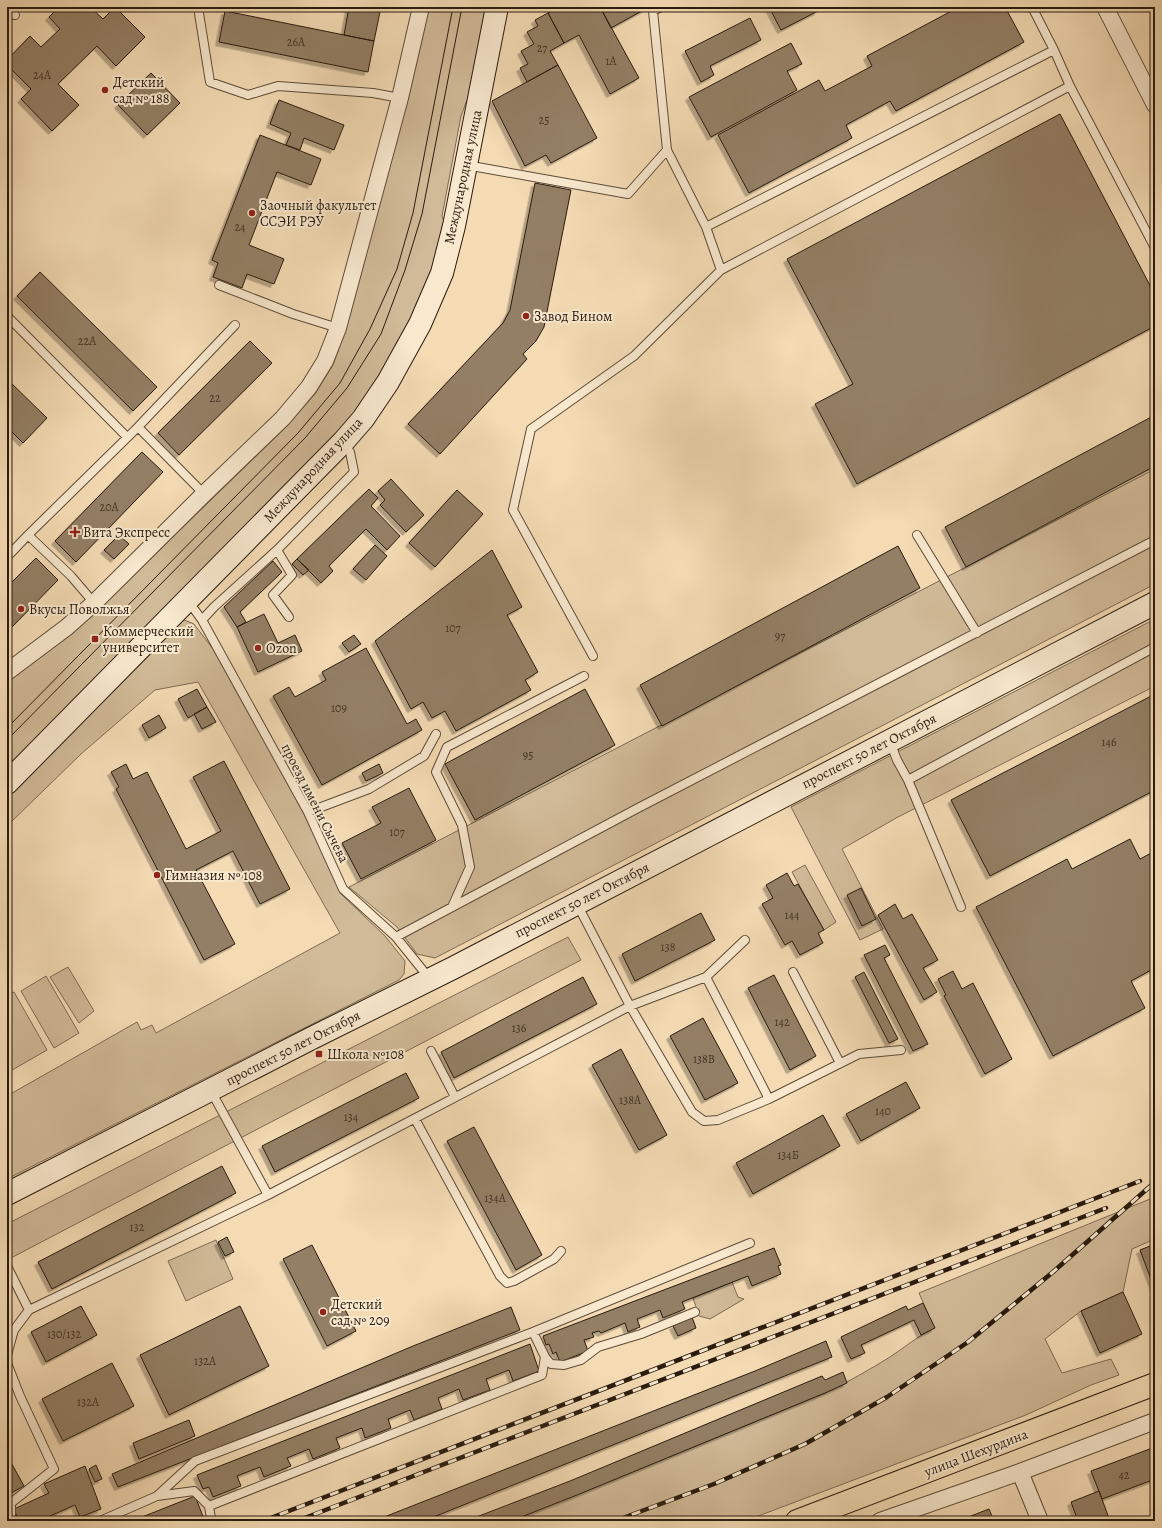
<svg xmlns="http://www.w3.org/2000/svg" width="1162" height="1528" font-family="Alegreya,serif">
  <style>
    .green { fill: #d1ba98; stroke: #7d6a54 }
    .building { fill: #937f65; stroke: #291b0f; filter: url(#shadow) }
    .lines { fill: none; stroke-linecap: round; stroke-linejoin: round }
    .lane-casing { stroke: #5c4b38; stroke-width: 10 }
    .street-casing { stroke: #5c4b38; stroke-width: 18 }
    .secondary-casing { stroke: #291b0f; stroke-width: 24 }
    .primary-casing { stroke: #291b0f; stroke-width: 24 }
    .lane { stroke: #f8e8ce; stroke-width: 8 }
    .street { stroke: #f8e8ce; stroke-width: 16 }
    .secondary { stroke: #f8e8ce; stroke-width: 22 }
    .primary { stroke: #f4dbb4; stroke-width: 22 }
    .tram { stroke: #291b0f; stroke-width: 1 }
    .rail-casing { stroke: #291b0f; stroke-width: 4.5 }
    .rail { stroke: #f8e8ce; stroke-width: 3; stroke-dasharray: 9; stroke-linecap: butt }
    .poi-dot { fill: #8f2418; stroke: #f8e8ce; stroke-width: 1.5 }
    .labels { text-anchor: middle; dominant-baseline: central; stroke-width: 4; stroke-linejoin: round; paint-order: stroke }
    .number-label { font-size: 12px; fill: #443424 }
    .poi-label { font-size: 14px; fill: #291b0f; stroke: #f8e8ce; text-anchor: start }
    .street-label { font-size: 14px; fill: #291b0f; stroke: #f8e8ce }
  </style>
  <defs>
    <filter id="shadow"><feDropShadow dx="-3.5" dy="3.5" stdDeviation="0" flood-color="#0004"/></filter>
  </defs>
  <rect width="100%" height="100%" fill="#f4dbb4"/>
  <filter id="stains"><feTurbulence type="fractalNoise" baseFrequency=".005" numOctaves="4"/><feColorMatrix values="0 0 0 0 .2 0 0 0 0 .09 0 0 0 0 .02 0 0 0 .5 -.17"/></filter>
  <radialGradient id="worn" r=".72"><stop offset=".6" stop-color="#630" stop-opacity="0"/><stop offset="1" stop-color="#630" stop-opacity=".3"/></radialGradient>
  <path class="green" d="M429,7H486L470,92L461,116L442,216L446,227L440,247L412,321L385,372L333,442L7,776V683L98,610L288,425L315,394L333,365L346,329L405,107Z
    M1155,469V584L435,958L417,954L397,927L349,887Z
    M182,619L194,624L219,657L304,814L341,894L385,936L405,961L404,974L399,980L7,1179V1096L137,1022L141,1030L152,1025L156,1033L340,933L198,682L155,690L81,754L7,826V792Z
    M1155,619V686L898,817L842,849L883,929L860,940L791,807Z
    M805,865L836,922L824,930L792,872Z
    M568,937L581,960L7,1260V1224Z
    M68,967L94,1011L79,1023L50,977Z
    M46,976L79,1033L54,1048L21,991Z
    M14,992L47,1050L7,1073V995Z
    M1155,1197V1239L1132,1249L1123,1292L1081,1311L1045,1339L1062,1373L1111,1359L1119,1375L1091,1385L1026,1415L745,1521H511L825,1393C848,1382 869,1370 890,1357C905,1347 918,1336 934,1328L919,1293Z
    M216,1240L233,1279L186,1301L168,1261Z
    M732,1282L738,1297L744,1299L710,1319L699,1316L693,1298Z"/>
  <path class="building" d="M59,7H90L103,19L115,7L145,37L116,66L97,46L58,84L79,105L52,131L21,99L31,89L7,65V60L30,36L41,47L60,29L49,17Z
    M349,7H381L374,41L344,35Z
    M559,7H600L639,78L610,94L579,35L564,43L548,13Z
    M600,7H649L611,28Z
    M769,7H816L818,11L781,30Z
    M959,7H1005L1024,42L896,111L890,101L846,125L852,138L749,193L718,135L819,80L825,91L872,66L867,56Z
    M225,11L374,41L368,72L219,42Z
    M548,13L564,43L550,51L558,65L527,82L520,68L528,64L521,51L534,44L527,32L538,26L535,20Z
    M750,18L761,40L710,66L714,75L701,82L685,51Z
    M791,43L802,64L787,71L797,90L711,137L689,97Z
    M558,65L597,138L551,163L546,155L525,166L492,101Z
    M151,73L180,103L147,135L118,105Z
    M279,100L344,125L334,150L304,138L300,150L286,145L291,133L270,124Z
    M1060,114L1155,295V326L857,484L815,404L853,384L787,259Z
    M260,135L321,159L311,185L277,172L249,245L284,259L274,284L247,274L242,288L213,277L218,263L212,260Z
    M535,183L571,190L544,327L536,341L523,354L527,359L440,454L408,424L503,323L510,310Z
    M40,272L157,387L133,411L17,296Z
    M250,341L272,363L179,455L158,433Z
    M7,379L47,418L23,443L7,427Z
    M1155,415V466L966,567L945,527Z
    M142,452L163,472L76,562L55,541Z
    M391,479L424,515L406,532L380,505L385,500L378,491Z
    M369,489L378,498L371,506L400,536L387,550L366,529L329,566L333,571L321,583L297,559Z
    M457,490L483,514L435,567L409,543Z
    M119,535L129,544L114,559L104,550Z
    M375,545L387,556L366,580L353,569Z
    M898,546L920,588L662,726L640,685Z
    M492,550L522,607L507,615L538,672L525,680L531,690L456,731L445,711L432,718L423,702L411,709L375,641Z
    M36,558L58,580L7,632V587Z
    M297,559L309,570L303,575L292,564Z
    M273,561L282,572L240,612L246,622L237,627L224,607Z
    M264,614L278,643L295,635L302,651L258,672L237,627Z
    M354,635L361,644L349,652L342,643Z
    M366,648L407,724L416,719L422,730L322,785L273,696L289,687L295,697L326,680L322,672Z
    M197,689L207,707L188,718L178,699Z
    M585,689L615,745L475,820L445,764Z
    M1155,694V790L990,876L951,800Z
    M207,707L216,722L202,729L194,714Z
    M159,715L166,728L149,738L142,725Z
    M224,761L290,889L260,904L233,851L196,870L235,944L204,960L116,789L119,787L111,772L126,764L133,779L147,772L186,849L221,831L193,777Z
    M379,764L383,773L366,781L362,773Z
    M409,788L436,840L361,879L342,843L381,823L372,807Z
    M1130,839L1140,859L1155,851V968L1131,981L1145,1008L1053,1056L976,907L1067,859L1072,869Z
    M787,873L794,886L798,884L824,930L818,933L823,943L800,955L792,941L785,945L762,904L773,898L766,885Z
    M861,888L876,919L862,926L847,895Z
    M895,904L903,919L912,914L938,960L923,968L937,992L924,1000L878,915Z
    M701,913L715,940L635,981L622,954Z
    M885,945L890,955L884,958L928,1044L913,1051L864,955Z
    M953,971L962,989L973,983L1012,1059L985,1074L944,996L946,995L938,979Z
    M864,972L898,1039L889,1043L855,977Z
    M774,975L816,1056L790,1070L748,988Z
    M583,977L597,1004L454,1078L441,1052Z
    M703,1018L738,1083L705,1100L670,1036Z
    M621,1049L667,1135L639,1150L592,1065Z
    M406,1073L419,1098L275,1172L262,1146Z
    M906,1082L920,1108L861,1141L846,1114Z
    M823,1115L840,1146L753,1194L736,1163Z
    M474,1127L542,1255L516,1270L447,1141Z
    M222,1166L236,1193L52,1289L38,1262Z
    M227,1237L234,1252L225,1256L218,1242Z
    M1155,1244V1290L1140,1250Z
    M312,1245L356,1331L327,1346L283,1259Z
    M774,1248L781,1265L778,1266L781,1274L752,1286L748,1276L682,1302L685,1309L663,1318L660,1310L637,1319L640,1327L628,1332L625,1323L601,1333L599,1331L592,1333L594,1337L584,1340L588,1351L560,1362L556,1352L553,1354L549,1344L546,1345L543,1336Z
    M1123,1292L1142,1334L1100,1353L1081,1311Z
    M7,1301L11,1308L7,1310Z
    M923,1303L935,1328L921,1335L914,1320L861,1345L865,1353L851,1359L841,1337L906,1306L908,1310Z
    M81,1306L97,1335L46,1362L31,1332Z
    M240,1306L269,1366L169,1415L140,1355Z
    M511,1307L520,1330L118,1487L112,1474L413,1346Z
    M692,1317L696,1328L678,1336L673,1326Z
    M826,1341L832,1357L426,1520L422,1521H374L755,1371Z
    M530,1344L539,1371L513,1381L509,1370L486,1379L490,1390L463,1400L459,1389L438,1398L442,1409L414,1420L410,1410L388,1419L391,1428L365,1438L362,1428L336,1438L340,1448L313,1459L309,1449L287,1458L291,1466L264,1477L260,1467L237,1476L241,1486L213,1497L209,1487L203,1489L197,1475Z
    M112,1363L134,1406L63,1441L42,1399Z
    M843,1372L847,1383L825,1393L577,1495L511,1521H466L570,1481L822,1376L825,1380Z
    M189,1420L195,1436L139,1459L133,1443Z
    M1155,1447V1479L1102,1499L1091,1471Z
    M7,1455L24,1486L7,1495Z
    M96,1465L102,1479L95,1482L89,1469Z
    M85,1466L101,1509L80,1517L75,1505L50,1516L47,1521H19L14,1509L49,1493L44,1484Z
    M1099,1491L1110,1521H1078L1071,1502Z
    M195,1496L204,1519L199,1521H132Z
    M989,1509L994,1521H958Z"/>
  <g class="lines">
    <g class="lane-casing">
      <path id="lane" d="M198,7L210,82L248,95L278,86L373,93L400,98
        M661,7L653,11L667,150
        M1032,7L1054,50L1070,86
        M7,14L15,15
        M466,165L628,194L667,150L706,227L721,270L634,356L531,429L513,510L593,656
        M706,227L1054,50
        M721,270L1070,86L1155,248
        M219,285L293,314L338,328
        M7,316L127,437
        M138,427L204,494
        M28,535L71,576L94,603
        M917,535L977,633
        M277,550L292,575L273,595L289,617
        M7,557L28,535L138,427L235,325
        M187,602L194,609L202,620L308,812L343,889L396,937L429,978
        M202,620L214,607L277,550L354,472L350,452L343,442
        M890,742L897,760L908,780L961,907
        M908,780L1155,647
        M308,812L369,789L424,756L436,734
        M577,904L630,1006L692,1112L704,1121L718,1120L769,1099L859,1054L901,1050
        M452,907L470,867L462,825L436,772L447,747L584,676
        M396,937L640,807L1155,540
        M793,972L840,1063
        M706,977L769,1099
        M431,1051L455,1097
        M415,1119L500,1276L507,1283L514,1281L554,1259L561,1251
        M268,1195L630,1006L706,977L745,940
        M7,1266L29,1310L14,1330L7,1355
        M29,1310L268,1195L211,1091
        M533,1332L545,1357L551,1364L564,1365L581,1360L598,1347L641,1334L695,1312
        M7,1363L20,1396L54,1469L11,1503V1521
        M157,1496L195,1461L533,1332L750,1243
        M100,1521L157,1496L194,1491L209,1506L542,1375L545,1357
        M207,1521L211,1519L209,1506"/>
    </g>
    <g class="street-casing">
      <path id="street" d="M1105,7L1155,105
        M7,672L67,627L94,603L204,494L283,418L309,387L325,361L338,328L400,98L421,7
        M1020,1472L1040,1521
        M880,1521L1020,1472L1155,1421"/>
    </g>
    <g class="secondary-casing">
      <path id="secondary" d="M7,783L343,442L363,419L388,382L420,324L442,273L454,226L497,7
        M7,1194L312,1038L453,968L1155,603"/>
    </g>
    <g class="primary-casing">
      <path id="primary" d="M797,1521L1155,1384"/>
    </g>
    <use href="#lane" class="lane"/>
    <use href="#street" class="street"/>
    <use href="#secondary" class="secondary"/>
    <use href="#primary" class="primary"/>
    <path class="tram" d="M7,728L298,433L340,383L370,329L397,269L413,213L453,7
      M7,740L305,438L347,388L381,334L405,270L422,214L462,7"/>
    <g class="rail-casing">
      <path id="rail" d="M263,1521L1140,1181
        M297,1521L1106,1208
        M615,1521L714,1484L805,1444L887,1397L968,1342L1053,1272L1155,1182"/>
    </g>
    <use href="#rail" class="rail"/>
  </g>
  <g class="poi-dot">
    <circle cx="105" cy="90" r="4"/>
    <circle cx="252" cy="213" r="4"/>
    <circle cx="526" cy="316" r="4"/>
    <path d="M73 526h4v4h4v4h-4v4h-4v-4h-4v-4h4z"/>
    <circle cx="21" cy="609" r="4"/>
    <rect x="91" y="635" width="8" height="8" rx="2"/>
    <circle cx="258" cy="648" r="4"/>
    <circle cx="157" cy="875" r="4"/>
    <rect x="315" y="1050" width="8" height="8" rx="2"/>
    <circle cx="323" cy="1312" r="4"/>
  </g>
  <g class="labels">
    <g class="number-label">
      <text x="296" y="42">26А</text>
      <text x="542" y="48">27</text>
      <text x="611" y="61">1А</text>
      <text x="42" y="75">24А</text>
      <text x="544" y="120">25</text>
      <text x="240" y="227">24</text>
      <text x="87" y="341">22А</text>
      <text x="215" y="398">22</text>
      <text x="109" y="507">20А</text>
      <text x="453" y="628">107</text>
      <text x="780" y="636">97</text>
      <text x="339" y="708">109</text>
      <text x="1109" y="742">146</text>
      <text x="528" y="755">95</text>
      <text x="397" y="832">107</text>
      <text x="792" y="915">144</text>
      <text x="668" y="947">138</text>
      <text x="782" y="1022">142</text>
      <text x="519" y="1028">136</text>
      <text x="704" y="1059">138В</text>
      <text x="630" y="1100">138А</text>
      <text x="883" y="1111">140</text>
      <text x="351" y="1117">134</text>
      <text x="788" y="1155">134Б</text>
      <text x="495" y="1198">134А</text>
      <text x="137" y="1227">132</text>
      <text x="64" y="1334">130/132</text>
      <text x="205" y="1361">132А</text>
      <text x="88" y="1402">132А</text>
      <text x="1124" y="1475">42</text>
    </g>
    <g class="poi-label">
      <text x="113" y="82">Детский<tspan x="113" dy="16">сад № 188</tspan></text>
      <text x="260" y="205">Заочный факультет<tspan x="260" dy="16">ССЭИ РЭУ</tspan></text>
      <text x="534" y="316">Завод Бином</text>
      <text x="83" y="532">Вита Экспресс</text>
      <text x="29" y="609">Вкусы Поволжья</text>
      <text x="103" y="631">Коммерческий<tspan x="103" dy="16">университет</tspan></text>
      <text x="266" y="648">Ozon</text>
      <text x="165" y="875">Гимназия № 108</text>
      <text x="327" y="1054">Школа №108</text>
      <text x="331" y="1304">Детский<tspan x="331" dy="16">сад № 209</tspan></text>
    </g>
    <g class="street-label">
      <text transform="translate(463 177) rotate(-78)">Международная улица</text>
      <text transform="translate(313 470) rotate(-47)">Международная улица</text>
      <text transform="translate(869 751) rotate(-27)">проспект 50 лет Октября</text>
      <text transform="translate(315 803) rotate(63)">проезд имени Сычева</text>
      <text transform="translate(582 900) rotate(-27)">проспект 50 лет Октября</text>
      <text transform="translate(293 1048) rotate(-27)">проспект 50 лет Октября</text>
      <text transform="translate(976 1453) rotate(-21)">улица Шехурдина</text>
    </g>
  </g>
  <rect width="1162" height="1528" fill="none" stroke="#f4dbb4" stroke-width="24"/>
  <rect x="8" y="8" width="1146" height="1512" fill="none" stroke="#291b0f" stroke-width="2"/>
  <rect x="12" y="12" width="1138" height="1504" fill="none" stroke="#291b0f"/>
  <rect width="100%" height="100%" filter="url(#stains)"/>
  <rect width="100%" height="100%" fill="url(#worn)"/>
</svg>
